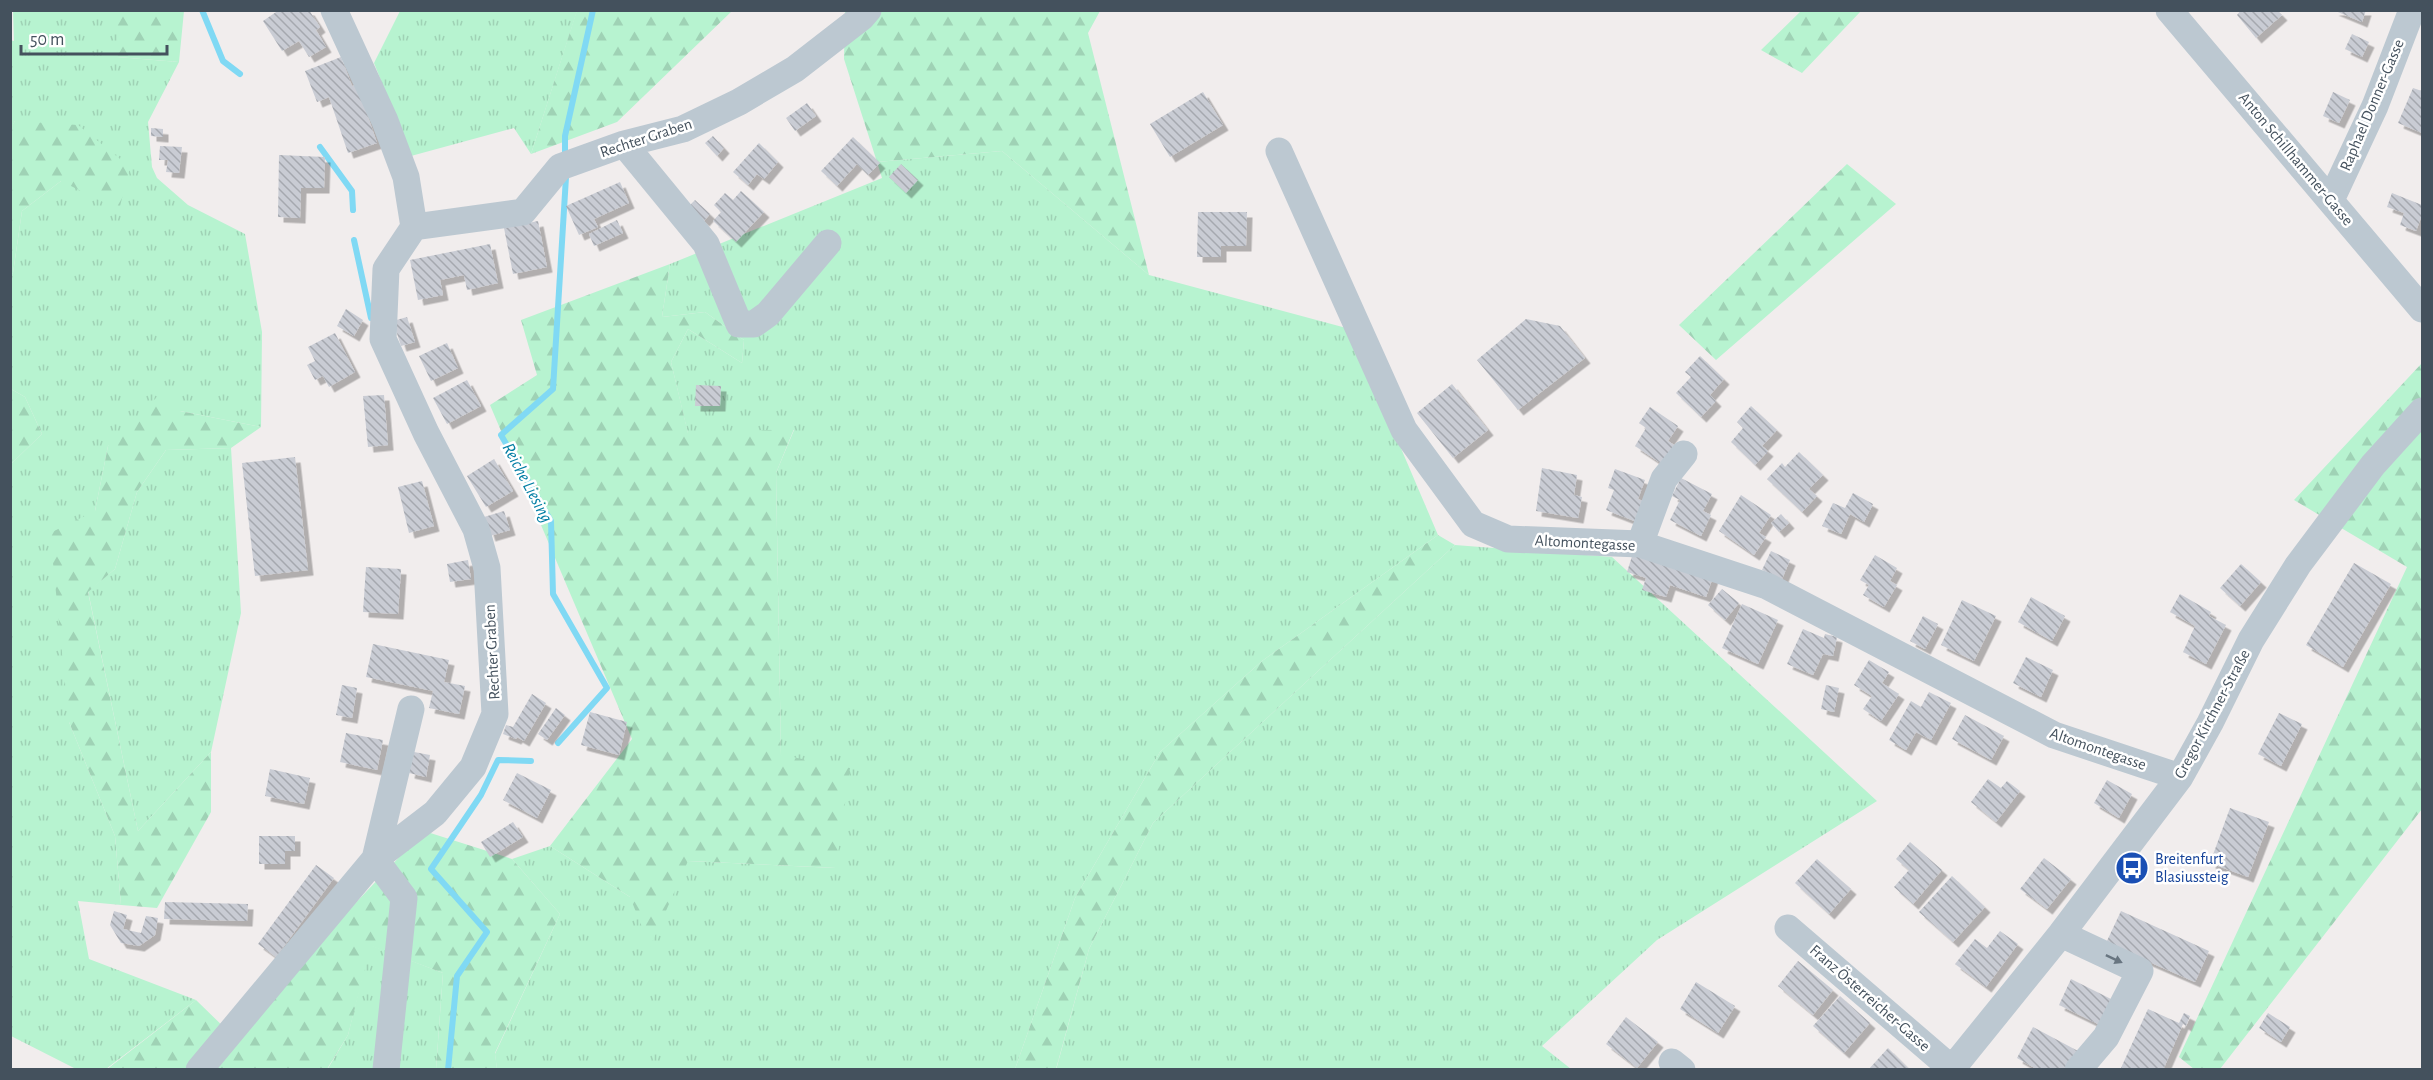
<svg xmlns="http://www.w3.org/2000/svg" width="2433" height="1080" font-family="'Alegreya Sans',sans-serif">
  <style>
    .grass { fill: url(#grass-tufts) }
    .forest { fill: url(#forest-firs) }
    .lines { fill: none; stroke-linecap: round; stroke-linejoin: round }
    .stream { stroke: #80d9f4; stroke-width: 6 }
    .building { fill: url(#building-back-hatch); filter: url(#shadow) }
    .minor { stroke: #bcc8d1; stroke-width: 27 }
    .oneway { fill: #687580 }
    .labels { text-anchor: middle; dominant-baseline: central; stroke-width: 5; stroke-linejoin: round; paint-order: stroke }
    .street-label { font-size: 16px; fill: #44515d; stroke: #fff }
    .transit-label { font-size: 16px; fill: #164399; stroke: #fff; text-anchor: start }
    .water-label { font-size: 18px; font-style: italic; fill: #027ea4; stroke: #fff }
  </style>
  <defs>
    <pattern id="grass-tufts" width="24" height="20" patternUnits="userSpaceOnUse" patternTransform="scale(1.5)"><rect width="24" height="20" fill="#b7f3d0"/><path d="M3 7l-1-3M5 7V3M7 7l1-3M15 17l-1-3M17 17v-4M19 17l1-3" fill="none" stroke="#9fd2b5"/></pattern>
    <pattern id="forest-firs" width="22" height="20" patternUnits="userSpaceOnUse" patternTransform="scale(1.5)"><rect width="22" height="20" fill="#b7f3d0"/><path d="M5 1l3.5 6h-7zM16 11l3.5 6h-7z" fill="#9fd2b5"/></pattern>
    <pattern id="building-back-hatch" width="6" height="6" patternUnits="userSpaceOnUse" patternTransform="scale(1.5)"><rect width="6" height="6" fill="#c9ccd4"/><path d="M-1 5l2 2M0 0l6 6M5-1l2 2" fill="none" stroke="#a5a8af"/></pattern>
    <filter id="shadow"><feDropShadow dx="5.5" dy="5.5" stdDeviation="0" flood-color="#0004"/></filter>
  </defs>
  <rect width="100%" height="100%" fill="#f1eded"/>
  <path class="grass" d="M13,11H117V57L179,62L148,122L152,167L157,178L188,205L245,234L262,332L261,427L180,411L108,446L95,511L69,722L115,836L121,905L78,901L89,959L196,1000L106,1069H76L11,1036V464L42,434L25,397L11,389L10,275L13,273L22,211L61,181L15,121L11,129L10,40L14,41Z
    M400,11H577L531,154L514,128L411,156L374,63Z
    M1002,151L1149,275L1350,329L1438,535L1262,661L1160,752L1075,898L1015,1069L497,1070L495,1054L560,914L512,859L550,846L630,897L688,861L835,868L781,755L776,473L794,430L688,434L671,362L688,329L742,363L744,340L705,312L662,317L670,264L882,178L877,162Z
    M231,448L241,613L211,752L138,831L88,591L115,569L137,492L166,450Z
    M1455,545L1612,557L1877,801L1657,940L1542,1046L1571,1069L1056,1070L1089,949L1153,823Z
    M370,945L443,973L436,1069L327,1070L348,1035Z"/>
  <path class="forest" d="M577,10H732V11L617,122L531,154Z
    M1802,10L1861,11L1802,73L1761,50Z
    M117,11H184L179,62L117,57Z
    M845,11H1100L1088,33L1149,275L1002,151L877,162L844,59Z
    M15,121L78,125L130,167L119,210L61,181L22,211L13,273L11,275L10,129Z
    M1847,164L1896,204L1716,360L1679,325Z
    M670,264L662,317L705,312L744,340L742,363L688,329L671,362L688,433L794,429L776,473L781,755L850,768L836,868L688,861L650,947L630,897L550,846L632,739L490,405L537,375L521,320Z
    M2422,363V809L2220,1069H2194L2179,1057L2407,567L2294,500Z
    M11,389L25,397L42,434L11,464Z
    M159,395L180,411L261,427L231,448L166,450L137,492L115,569L88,592L138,831L211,752V812L157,908L121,905L115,836L69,722L50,533L95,511L108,446Z
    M1438,535L1455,545L1153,823L1089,949L1056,1069H1015L1075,898L1160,752L1262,661Z
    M424,831L512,859L560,914L495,1053L497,1069H436L443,973L371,946L348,1035L327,1069L106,1070L196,1000L231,1034Z"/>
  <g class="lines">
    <path class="stream" d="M202,10L223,61L240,74
      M320,147L352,191L353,210
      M565,155V136L593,10
      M354,240L371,318
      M558,743L607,688L553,594L551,521L501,435L553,389L566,177
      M448,1070L457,976L487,932L431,869L481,795L498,760L531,761"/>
  </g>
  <path class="building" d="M279,10H309L320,27L316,30L326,47L309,57L299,41L282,51L263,21Z
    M2241,10H2277L2282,15L2256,38L2237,15Z
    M2333,10H2366L2362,22Z
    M2352,34L2369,42L2362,57L2345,49Z
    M341,57L352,86L357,85L377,143L348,153L329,97L317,102L305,71Z
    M2413,88L2422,91V133L2398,123Z
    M1203,92L1223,125L1170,157L1150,124Z
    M2333,92L2350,100L2339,123L2323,116Z
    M807,103L816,116L795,131L786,118Z
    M151,128L163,129V137L151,136Z
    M713,136L724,148L717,156L705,143Z
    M853,137L880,163L868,175L857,164L837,186L821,171Z
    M759,143L778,162L764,179L757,174L748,185L733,172Z
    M160,146L182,147L179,173L166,172L168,160H159Z
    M279,155L325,157L324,188H301L300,218L278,217Z
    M901,164L918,180L906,193L889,177Z
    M620,182L629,203L594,219L598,227L579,235L566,206Z
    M741,191L764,212L736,242L713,221L721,212L714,205L725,193L733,200Z
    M2392,193L2422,205V215L2416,231L2400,225L2404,213L2387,207Z
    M695,200L710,214L704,221L688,207Z
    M1198,212H1247L1246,246H1221V257H1197Z
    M617,220L623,233L594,246L589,234Z
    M538,221L547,267L513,274L504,228Z
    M490,244L498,283L467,290L464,275L440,280L443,295L418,300L410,260Z
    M346,309L363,320L354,336L337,326Z
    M407,317L415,342L401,346L393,321Z
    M1526,319L1560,326L1585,358L1518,410L1477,360Z
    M335,333L355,372L329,387L323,376L315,380L307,365L315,361L308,347Z
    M447,343L458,368L431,381L419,356Z
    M1700,356L1724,379L1710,395L1716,401L1701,417L1676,393L1691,377L1685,372Z
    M467,380L481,406L447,424L433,398Z
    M1452,384L1488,430L1453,458L1417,413Z
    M696,385L721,386L720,406H695Z
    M384,395L388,445L368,447L363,396Z
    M1751,406L1777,430L1762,446L1768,451L1755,465L1731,442L1743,428L1737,422Z
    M1650,407L1678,426L1668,441L1674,445L1662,464L1635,446L1646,428L1639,423Z
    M1799,452L1823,475L1809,489L1817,496L1802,512L1767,479L1782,463L1785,467Z
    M295,457L308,570L255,576L242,463Z
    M494,459L513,491L486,507L467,476Z
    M1542,468L1577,475L1574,495L1582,497L1578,518L1536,511Z
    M1615,469L1645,480L1638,499L1645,502L1637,522L1606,510L1614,490L1608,488Z
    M1681,478L1712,494L1703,511L1711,515L1701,536L1670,520L1680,500L1672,496Z
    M422,481L434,526L409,533L398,487Z
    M1853,493L1873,504L1864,522L1850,514L1841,534L1822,526L1833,503L1845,508Z
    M1741,495L1771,515L1759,533L1766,537L1754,555L1719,531Z
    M504,511L510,530L490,536L484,517Z
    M1781,514L1789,523L1779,532L1771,523Z
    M1771,551L1790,560L1782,579L1762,570Z
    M1633,553L1713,577L1706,597L1670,585L1666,597L1642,590L1646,578L1627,572Z
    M1875,555L1897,568L1890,581L1897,585L1884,607L1863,595L1869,585L1860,580Z
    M468,560L471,579L450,582L447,564Z
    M2354,563L2391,584L2343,667L2306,645Z
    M2241,564L2261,582L2240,606L2220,588Z
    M366,567L401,569L398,614L363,612Z
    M1722,589L1739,603L1725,620L1708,605Z
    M2180,594L2211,612L2209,616L2226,625L2206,664L2183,652L2195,626L2170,612Z
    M2031,597L2065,616L2052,641L2018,622Z
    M1962,600L1996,616L1974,661L1941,645Z
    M1742,604L1778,620L1758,664L1722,648Z
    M1923,616L1938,624L1925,649L1910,641Z
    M1803,629L1824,638L1825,634L1837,637L1833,656L1823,654L1813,675L1787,664Z
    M373,644L449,660L444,682L465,686L459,714L429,708L433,691L366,677Z
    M2026,657L2053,670L2041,697L2013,683Z
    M1869,660L1889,672L1882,683L1899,694L1881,721L1863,709L1872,696L1854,685Z
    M342,685L357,688L352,718L336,715Z
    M1826,685L1839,688L1834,712L1821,709Z
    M1929,692L1951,703L1931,740L1916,732L1906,750L1889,740L1911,701L1921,707Z
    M532,694L546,703L524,741L517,737L516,739L503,734L506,725L513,727Z
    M556,708L565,715L547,740L538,734Z
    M590,712L627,722L619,755L581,745Z
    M2279,713L2302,724L2281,766L2258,754Z
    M1965,715L2004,736L1991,760L1952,739Z
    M346,733L383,740L377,770L340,762Z
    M414,752L430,755L426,777L409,773Z
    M270,769L310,778L304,804L265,796Z
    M517,773L551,790L537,818L503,800Z
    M1988,779L2001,788L2007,781L2020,791L1996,822L1971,802Z
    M2107,780L2132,794L2119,818L2094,803Z
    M2230,808L2269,822L2248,877L2210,863Z
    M513,822L523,837L490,857L481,842Z
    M259,836H295V851H285V864H259Z
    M1910,842L1942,870L1913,904L1894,887L1909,870L1896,859Z
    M2044,858L2071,879L2047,909L2020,889Z
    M1817,859L1851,889L1829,914L1795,883Z
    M316,865L334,878L276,957L258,944Z
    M1952,876L1985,907L1953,942L1919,912Z
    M165,902L248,904L247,921L164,919Z
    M114,911L127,915L123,929L141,933L146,916L158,918L155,935L139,946L121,943L110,925Z
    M2121,911L2209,951L2195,982L2106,943Z
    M2000,931L2018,944L1986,987L1955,964L1975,939L1987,948Z
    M1798,961L1833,990L1813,1015L1778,986Z
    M2071,979L2115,1001L2102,1026L2059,1005Z
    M1696,982L1735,1006L1718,1033L1680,1009Z
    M1840,996L1870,1023L1844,1053L1813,1026Z
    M2148,1009L2179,1023L2184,1013L2190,1016L2186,1026L2183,1024L2163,1070H2120Z
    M2268,1013L2290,1027L2281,1042L2259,1028Z
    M1626,1017L1658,1042L1637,1068L1606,1044Z
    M2033,1027L2078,1051L2068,1070H2038L2017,1058Z
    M1888,1048L1910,1070H1868Z"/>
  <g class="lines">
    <path class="minor" d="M2169,10L2422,309
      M624,144L706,244L739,324H754L768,314L828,243
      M1279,151L1404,430L1473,524L1508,539L1640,544L1767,586L2054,735L2180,777
      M2331,200L2375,106L2412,10
      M414,227L523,212L560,167L624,144L683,129L739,102L795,69L862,17L868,10
      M1640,544L1664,479L1684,454
      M1788,928L1952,1069
      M2061,934L2140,971L2106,1037L2078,1070
      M1672,1062L1682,1070
      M199,1070L375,859L435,813L473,767L495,714L487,568L476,529L426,433L383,339L386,269L414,227L406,177L385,121L334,10
      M386,1070L404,898L375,859L411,709
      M1951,1070L2061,934L2180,777L2210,723L2251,640L2298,565L2373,465L2422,411"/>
  </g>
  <defs><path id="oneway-solid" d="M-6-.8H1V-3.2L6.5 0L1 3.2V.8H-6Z" transform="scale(1.5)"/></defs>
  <use class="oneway" href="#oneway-solid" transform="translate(2114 959) rotate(25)"/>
  <defs>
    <g id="bus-disc" transform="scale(1.725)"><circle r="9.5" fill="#1a4fb4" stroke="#fff"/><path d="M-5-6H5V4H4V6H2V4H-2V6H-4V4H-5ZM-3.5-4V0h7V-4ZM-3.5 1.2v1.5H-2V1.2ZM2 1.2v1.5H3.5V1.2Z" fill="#fff"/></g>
  </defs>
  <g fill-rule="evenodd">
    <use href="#bus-disc" x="2132" y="868"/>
  </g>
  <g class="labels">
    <g class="street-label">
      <text transform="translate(2372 105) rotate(-67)">Raphael Donner-Gasse</text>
      <text transform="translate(646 138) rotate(-18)">Rechter Graben</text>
      <text transform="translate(2296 159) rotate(50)">Anton Schillhammer-Gasse</text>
      <text transform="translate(1585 543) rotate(3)">Altomontegasse</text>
      <text transform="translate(492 652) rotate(-93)">Rechter Graben</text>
      <text transform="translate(2212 714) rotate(-62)">Gregor Kirchner-Straße</text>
      <text transform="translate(2098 749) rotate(19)">Altomontegasse</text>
      <text transform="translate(1870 998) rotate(41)">Franz Österreicher-Gasse</text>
    </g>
    <g class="transit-label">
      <text x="2155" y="859">Breitenfurt<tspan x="2155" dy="18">Blasiussteig</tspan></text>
    </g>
    <g class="water-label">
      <text transform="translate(527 483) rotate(62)">Reiche Liesing</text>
    </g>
  </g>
  <rect width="2433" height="1080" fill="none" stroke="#44515d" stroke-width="24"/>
  <path d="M21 45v9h146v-9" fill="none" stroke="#44515d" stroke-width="3"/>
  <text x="30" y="45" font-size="18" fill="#44515d" stroke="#ffffff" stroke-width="4.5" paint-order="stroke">50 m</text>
</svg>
